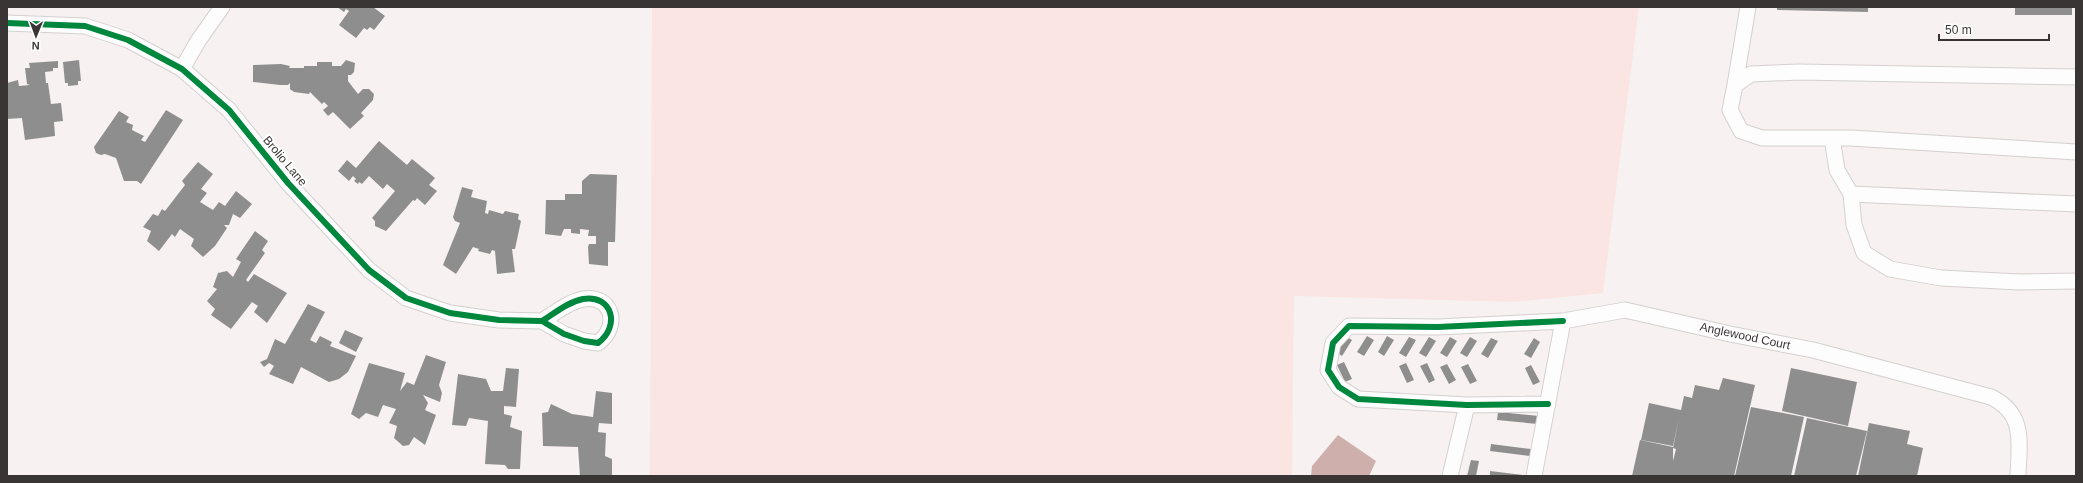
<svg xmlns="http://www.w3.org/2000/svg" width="2083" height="483" font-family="Helvetica,sans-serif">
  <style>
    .green { fill: #fae5e3 }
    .water { fill: #cfafac }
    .building { fill: #8f8e8e }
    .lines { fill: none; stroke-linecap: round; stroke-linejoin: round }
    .minor-casing { stroke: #d4d0cf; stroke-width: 17 }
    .minor { stroke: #fefdfd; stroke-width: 15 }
    .cycleway-casing { stroke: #fff; stroke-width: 8 }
    .cycleway { stroke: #00873e; stroke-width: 6 }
    .labels { text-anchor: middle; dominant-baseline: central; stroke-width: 4; stroke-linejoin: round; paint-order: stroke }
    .street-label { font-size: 12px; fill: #393535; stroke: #fff }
  </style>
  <rect width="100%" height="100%" fill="#f7f2f1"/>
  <path class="green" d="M652,7H1639L1603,293L1514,302L1294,296L1292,476H650Z"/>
  <path class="water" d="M1338,435L1376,461L1369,476H1311L1312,466Z"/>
  <path class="building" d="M337,7H373L385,16L374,30L370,27L367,30L364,28L356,38L339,25L349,11L346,9L344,12Z
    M1777,7H1868V12L1777,10Z
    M2015,7H2072V15H2015Z
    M79,60L81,81H78V85L68,86V83H65L63,62Z
    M346,60L355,63L354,72L351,75H348V81L358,94L363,89H369L374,94L373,100L361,113L364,116L350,129L333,112L328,116L323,110L328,106L324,102L322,104L310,92L309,94L294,92L290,89V83L288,85H280L253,82V65L281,64L290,66L289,68H304V66H317V62H332V66H341Z
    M58,61V68H53V71L45,72L46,83H48L51,104L61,103L63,121L54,122L55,136L25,140L22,118L7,119V83L18,80L19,86L30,85L27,84L25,68H30L29,63Z
    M166,110L183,120L141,184L137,181H124L116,158L105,154L101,155L96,153L94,147L119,111L129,117L126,122L133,125L132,130L144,136L141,140L145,142Z
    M379,141L407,165L412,159L435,178L429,185L437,191L425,205L417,198L415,201L413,200L386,231L375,226V221L372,218L395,191L387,184L383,189L369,176L362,184L359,182L358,184L354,181L356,179L353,176L349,181L338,171L347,160L356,168Z
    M198,162L213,174L201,189L207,193L200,202L213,210L219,202L225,206L236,191L252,204L240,218L233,214L229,225H224L227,228L215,246L203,257L191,246L194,239L180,229L175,237L172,234L159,251L147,241L151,231L143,227L153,214L158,216L162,209L165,211L185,185L182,181Z
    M590,174L617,175L615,242H608V266L589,264L588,247L589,244H596V236H588L589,230L580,229V234L571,233V229H564L561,236L545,234L546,200H565V194H582V181Z
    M462,187L473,190L471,197L487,201L485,213L488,214L489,210L503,214L505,211L519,214L518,219L521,221L515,249H512L515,272L497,274L495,251L492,250L490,254L478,251L479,249L473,247L456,274L443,265L460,223L455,221L453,217Z
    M255,231L268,241L262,250L265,253L246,280L248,282L254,274L287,293L267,323L254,312L258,306L252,302L231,329L211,315L215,309L207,301L217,289L213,287L218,273L227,271L233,277L241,262L236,259Z
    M308,304L325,312L310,340L316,343L320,336L332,342L330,346L356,356L348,372L339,379L329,382L301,367L293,384L269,374L274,366L269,363L264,367L260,362L267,359L275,339L285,344Z
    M345,330L363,338L356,352L339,343Z
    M1345,336L1352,340L1342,356L1336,352Z
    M1367,336L1374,340L1364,356L1357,352Z
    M1387,336L1394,340L1384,356L1378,352Z
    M1409,337L1416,340L1406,357L1399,353Z
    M1429,337L1436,341L1426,357L1419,353Z
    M1450,337L1457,341L1447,357L1440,353Z
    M1470,337L1477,341L1467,357L1460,353Z
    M1491,338L1498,341L1488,358L1481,354Z
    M1534,338L1540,342L1531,358L1524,354Z
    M426,355L446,362L439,385L442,393L440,402L423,395L428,403L425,410L436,415L425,445L414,437L409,445L403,446L394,438L397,426L389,423L396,409L383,405L378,417L366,413L359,419L351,414L369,363L405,373L400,391L407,382L414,385Z
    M1344,362L1352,379L1345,382L1337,365Z
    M1406,363L1414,380L1407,383L1399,366Z
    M1427,363L1435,380L1429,383L1420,366Z
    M1447,364L1456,380L1449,384L1440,367Z
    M1468,364L1477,381L1470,384L1461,367Z
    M1531,365L1540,382L1533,385L1525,368Z
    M506,368L519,369L516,407L504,406V414L512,416L510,427L522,431L520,469H508L505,465L485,464L488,421L469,418L466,426L452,425L458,374L486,379L491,391H503Z
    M1791,368L1857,382L1848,426L1782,411Z
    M1723,378L1755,385L1734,476H1632L1640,440L1673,447V461L1676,449L1673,448L1679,418L1673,446L1641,440L1649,403L1681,410L1684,396L1692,398L1695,385L1719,390Z
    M596,391L612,393V424L599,423L598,432L606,433L605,456L612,459V476H580L578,447L543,446L542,413L548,412L551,404L572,414L593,417Z
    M1751,407L1804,417L1791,476H1735Z
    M1498,412L1539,416L1538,424L1497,420Z
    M1807,418L1867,431L1856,476H1794Z
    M1869,423L1910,431L1907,444L1923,448L1917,476H1858Z
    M1491,444L1531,449L1530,456L1490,451Z
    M1471,460L1479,461L1476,476H1467Z
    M1490,471L1523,475V476H1490Z"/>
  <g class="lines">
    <g class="minor-casing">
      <path id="minor" d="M7,23L85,26L128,40L182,69L229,110L288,183L369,270L406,298L450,313L499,320L542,321L564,334L584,341L598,343C621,326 612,294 583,299C568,302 555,313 542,321
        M182,69L198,41L222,7
        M2076,77L1799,72L1751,74L1735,85L1730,110L1741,131L1762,138H1851L2076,152
        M1735,85L1748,7
        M1832,138L1837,170L1851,194L1854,225L1864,253L1890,269L1941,278L2020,282L2076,281
        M1851,194L2076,204
        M1548,404L1467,405L1358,399L1339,387L1328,370L1333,343L1349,326L1438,327L1563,321
        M1450,476L1467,405
        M1534,476L1563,321L1625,310L1730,334L1813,350L1991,397C2026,414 2019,443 2018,476"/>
    </g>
    <use href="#minor" class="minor"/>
    <g class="cycleway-casing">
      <path id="cycleway" d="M7,23L85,26L128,40L182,69L229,110L288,183L369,270L406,298L450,313L499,320L542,321L564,334L584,341L598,343C621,326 612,294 583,299C568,302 555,313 542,321
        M1548,404L1467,405L1358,399L1339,387L1328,370L1333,343L1349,326L1438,327L1563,321"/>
    </g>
    <use href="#cycleway" class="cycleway"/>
  </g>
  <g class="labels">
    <g class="street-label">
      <text transform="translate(285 161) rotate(50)">Brolio Lane</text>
      <text transform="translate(1745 336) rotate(12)">Anglewood Court</text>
    </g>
  </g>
  <rect width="2083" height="483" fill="none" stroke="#393535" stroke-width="16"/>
  <g transform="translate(36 36) rotate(181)" stroke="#ffffff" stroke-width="3" paint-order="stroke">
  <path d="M0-3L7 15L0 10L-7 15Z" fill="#393535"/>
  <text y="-6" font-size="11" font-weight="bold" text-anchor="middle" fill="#393535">N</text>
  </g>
  <path d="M1939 34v6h110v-6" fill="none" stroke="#393535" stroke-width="2"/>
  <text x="1945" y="34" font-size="12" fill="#393535" stroke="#ffffff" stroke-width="3" paint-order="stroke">50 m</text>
</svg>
